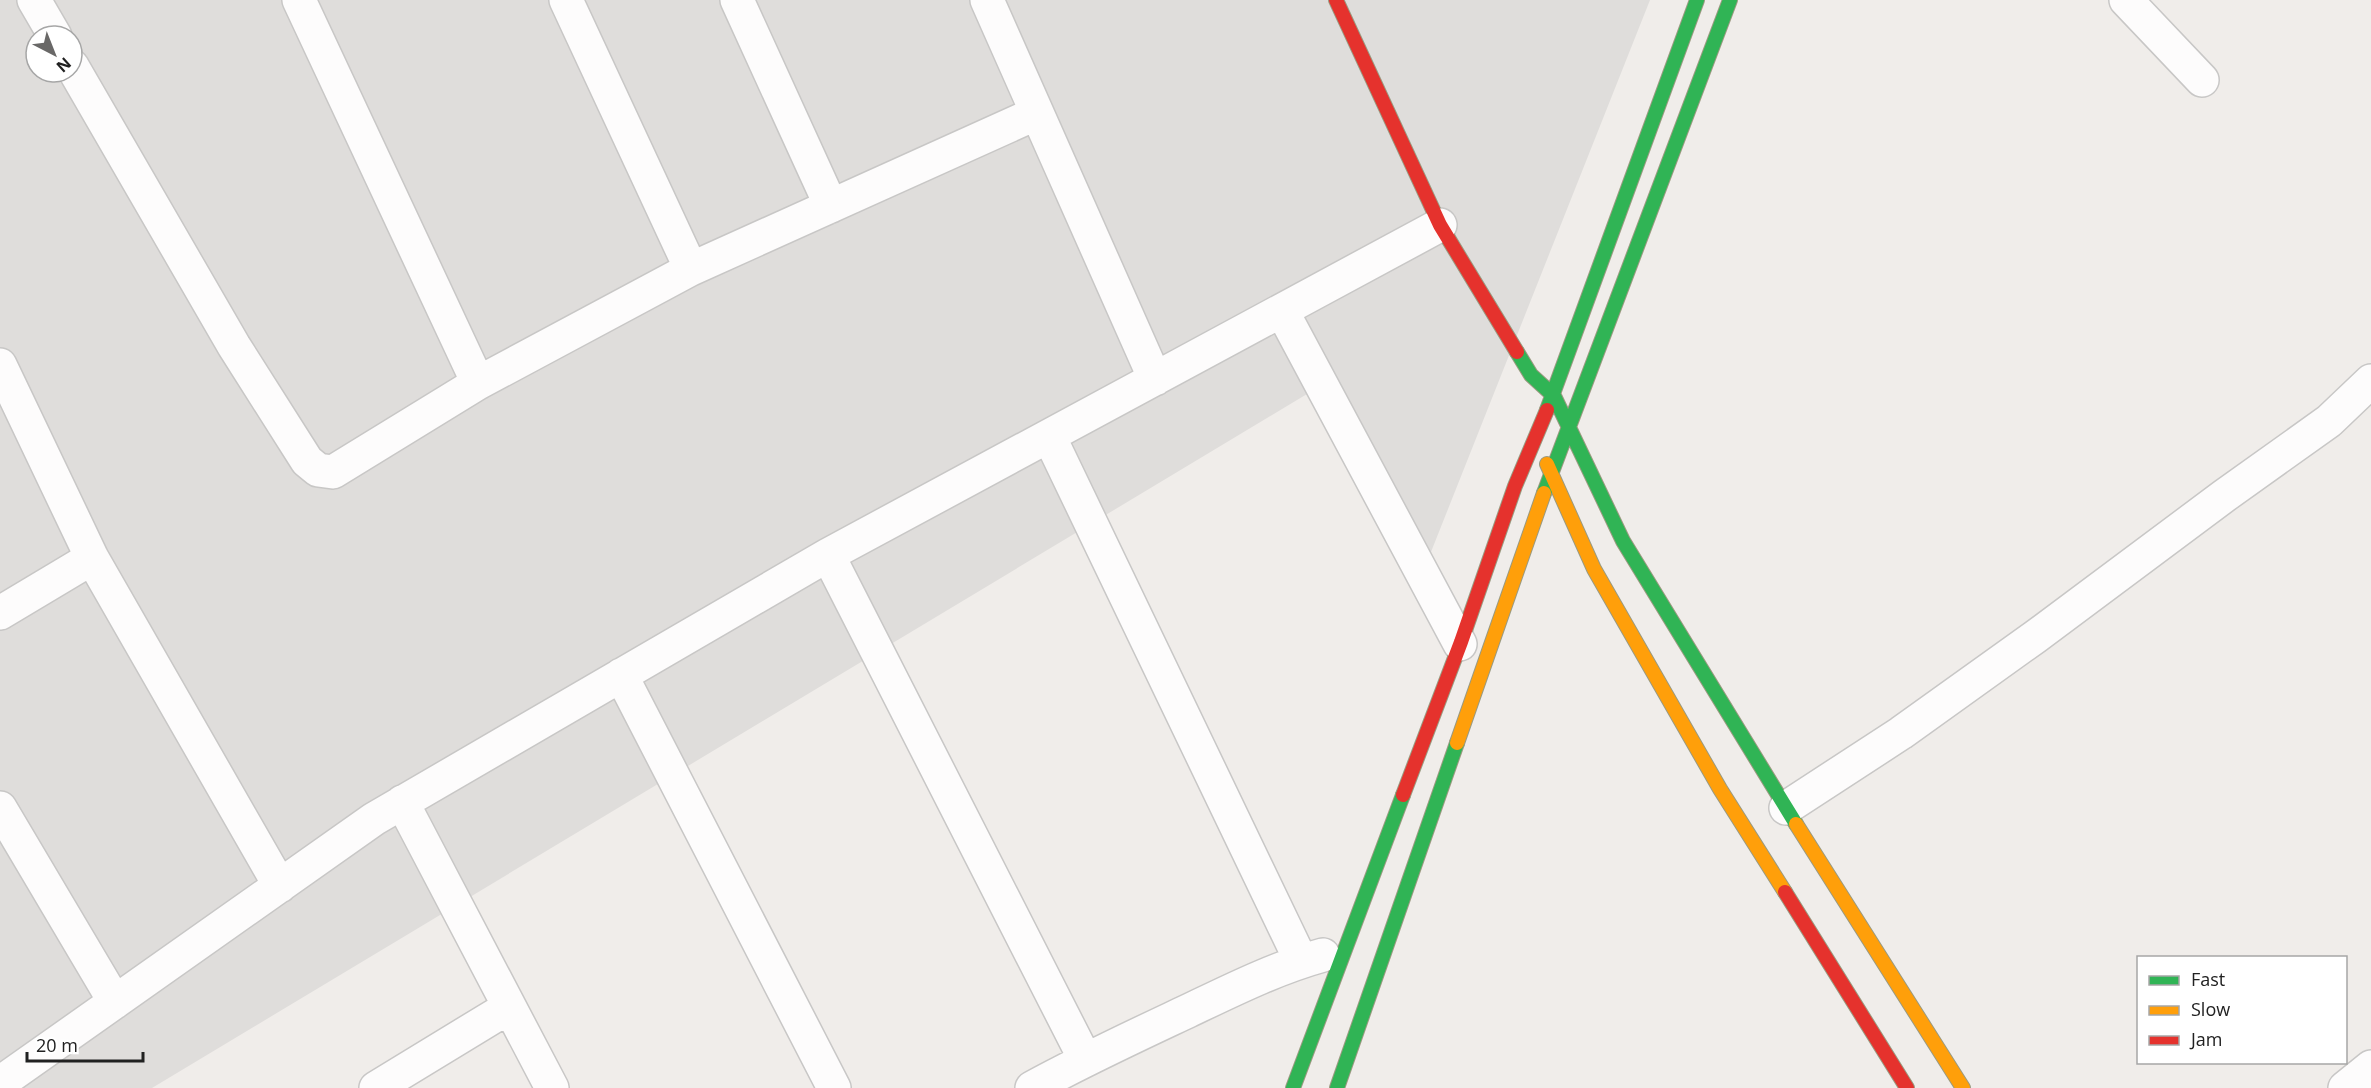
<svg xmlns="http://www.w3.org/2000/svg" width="2371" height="1088" font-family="'Open Sans',sans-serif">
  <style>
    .residential { fill: #dfdddb; fill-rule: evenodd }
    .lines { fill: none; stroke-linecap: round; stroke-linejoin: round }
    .street-casing { stroke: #c8c7c6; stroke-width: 36 }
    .fast-casing { stroke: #9a9a80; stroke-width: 16 }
    .slow-casing { stroke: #9a9a80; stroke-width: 16 }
    .jam-casing { stroke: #9a9a80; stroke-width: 16 }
    .street { stroke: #fdfcfc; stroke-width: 33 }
    .fast { stroke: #30b455; stroke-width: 14 }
    .slow { stroke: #ff9f0a; stroke-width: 14 }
    .jam { stroke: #e5322d; stroke-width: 14 }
  </style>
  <rect width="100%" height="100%" fill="#f0edea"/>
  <path class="residential" d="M0,0H1650L1427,562L1322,385L152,1088H0ZM36,36H72V72H36Z"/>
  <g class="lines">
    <g class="street-casing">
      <path id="street" d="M34,0L55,36
        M299,0L478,383
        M566,0L691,269
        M737,0L831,206
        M987,0L1155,379
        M2126,0L2202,80
        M72,66L234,346L307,461L318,470L333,472L478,383L691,269L1037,113
        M1282,311L1460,644
        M0,365L92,558L280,886
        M1049,436L1301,961
        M828,555L1085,1059
        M0,613L92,558
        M621,675L834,1088
        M402,802L552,1088
        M0,808L115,1002
        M1786,808L1901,733L2035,637L2224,496L2329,421L2371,381
        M0,1083L374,819L828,555L1440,225
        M376,1088L509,1007
        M1032,1088C1083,1060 1135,1036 1188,1011C1232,990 1276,968 1323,955
        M2345,1088L2371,1067"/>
    </g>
    <g class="fast-casing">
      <path id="fast" d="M1517,352L1531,375L1554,396L1623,541L1796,824
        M1547,410L1697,0
        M1544,493L1730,0
        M1293,1088L1403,795
        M1337,1088L1457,743"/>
    </g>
    <g class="slow-casing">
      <path id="slow" d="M1547,464L1594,569L1720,789L1785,892
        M1457,743L1544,493
        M1796,824L1963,1088"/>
    </g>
    <g class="jam-casing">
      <path id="jam" d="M1336,0L1440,225L1517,352
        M1403,795L1461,642L1515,486L1547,410
        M1785,892L1907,1088"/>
    </g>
    <use href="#street" class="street"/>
    <use href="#fast" class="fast"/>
    <use href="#slow" class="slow"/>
    <use href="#jam" class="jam"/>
  </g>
  <rect x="2137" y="956" width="210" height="108" fill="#ffffff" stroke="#a6a6a6" stroke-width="1.5"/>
  <rect x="2149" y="976" width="30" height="9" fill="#30b455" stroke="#a6a6a6" stroke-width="1.5"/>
  <text x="2191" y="986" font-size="18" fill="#212121">Fast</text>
  <rect x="2149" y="1006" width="30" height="9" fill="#ff9f0a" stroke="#a6a6a6" stroke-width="1.5"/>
  <text x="2191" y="1016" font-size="18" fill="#212121">Slow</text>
  <rect x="2149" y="1036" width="30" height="9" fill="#e5322d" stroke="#a6a6a6" stroke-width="1.5"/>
  <text x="2191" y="1046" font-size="18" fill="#212121">Jam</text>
  <g transform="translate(54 54) rotate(138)"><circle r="28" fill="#ffffff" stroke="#a6a6a6" stroke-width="1.5"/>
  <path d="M0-4.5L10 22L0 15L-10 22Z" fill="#696867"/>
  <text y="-9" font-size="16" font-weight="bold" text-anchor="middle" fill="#212121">N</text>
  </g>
  <path d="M27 1052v9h116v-9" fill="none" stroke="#212121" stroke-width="3"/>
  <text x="36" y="1052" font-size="18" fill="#212121" stroke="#ffffff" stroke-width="4.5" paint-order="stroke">20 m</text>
</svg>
